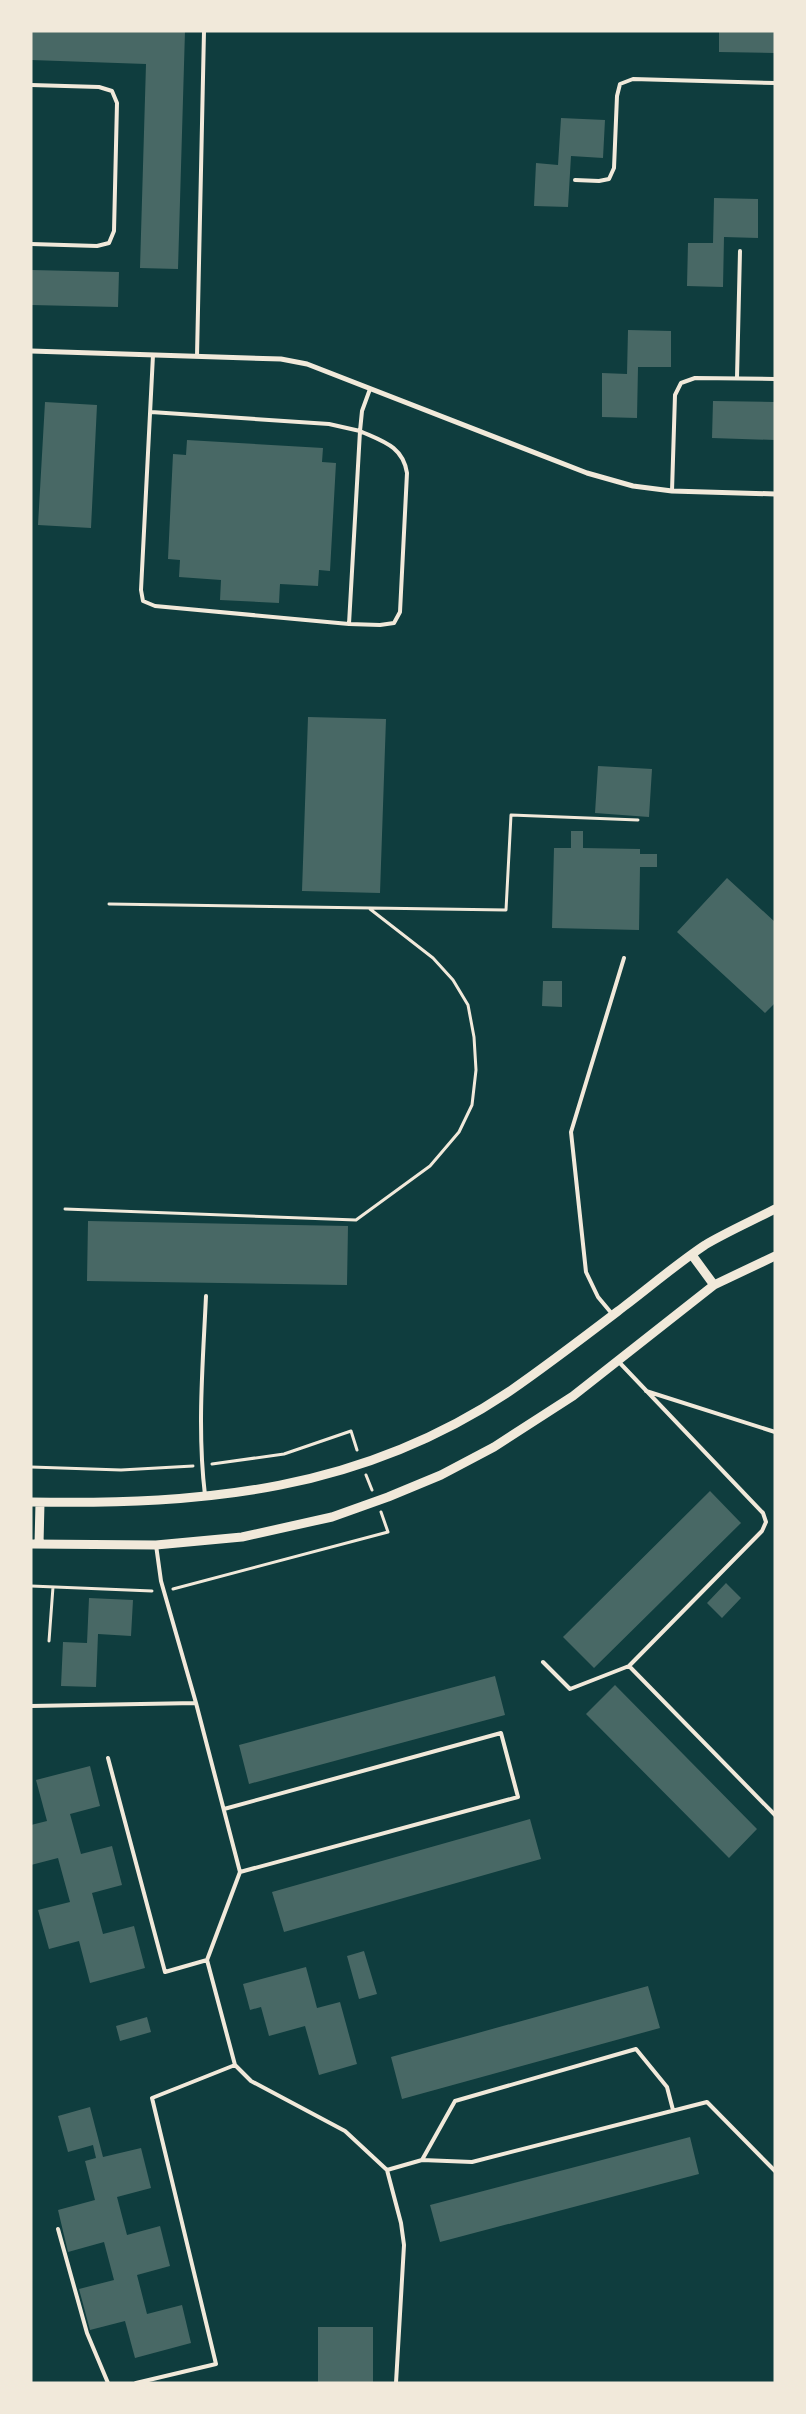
<svg xmlns="http://www.w3.org/2000/svg" width="806" height="2414" font-family="Helvetica,sans-serif">
  <style>
    .building { fill: #486865 }
    .lines { fill: none; stroke-linecap: round; stroke-linejoin: round }
    .path { stroke: #f1e9da; stroke-width: 3 }
    .service { stroke: #f1e9da; stroke-width: 4 }
    .minor { stroke: #f1e9da; stroke-width: 5 }
    .tertiary { stroke: #f1e9da; stroke-width: 9 }
  </style>
  <rect width="100%" height="100%" fill="#0f3d3e"/>
  <path class="building" d="M31,31H185L178,269L140,268L146,64L31,60Z
    M719,31H775V53L719,52Z
    M561,118L605,120L603,158L571,156L568,207L534,206L536,163L558,165Z
    M714,198L758,199V238L724,237L723,287L687,286L688,243H713Z
    M31,270L119,272L118,307L31,305Z
    M628,330L671,331V367H638L637,418L602,417V373L627,374Z
    M713,401L775,402V440L712,438Z
    M45,402L97,405L91,528L38,525Z
    M187,440L323,448L322,462L336,463L330,571L319,570L318,586L280,584L279,603L220,600L221,580L179,577L180,560L168,559L173,454L186,455Z
    M308,717L386,719L380,893L302,891Z
    M598,766L652,769L649,817L595,813Z
    M571,831H583V848L640,849V854H657V867H640L639,930L552,928L554,848H571Z
    M727,878L775,922V1003L765,1013L677,932Z
    M543,981H562V1007L542,1006Z
    M88,1221L348,1226L347,1285L87,1281Z
    M710,1491L741,1523L594,1668L563,1637Z
    M726,1583L741,1598L722,1618L707,1603Z
    M89,1598L133,1600L131,1636L98,1634L96,1687L61,1686L63,1642L87,1643Z
    M495,1676L505,1715L249,1784L239,1745Z
    M615,1685L757,1829L729,1858L586,1714Z
    M90,1766L100,1806L70,1814L81,1854L112,1846L122,1885L92,1893L103,1934L134,1926L145,1968L90,1983L79,1941L49,1949L38,1910L70,1902L58,1858L31,1865V1825L47,1821L36,1780Z
    M530,1819L541,1859L284,1932L272,1892Z
    M364,1951L377,1994L359,1999L347,1956Z
    M306,1967L317,2008L340,2002L357,2064L319,2075L305,2026L269,2036L261,2007L250,2010L243,1984Z
    M648,1986L660,2028L402,2099L391,2057Z
    M147,2017L151,2032L120,2041L116,2026Z
    M90,2107L103,2157L141,2148L151,2188L117,2197L127,2235L160,2226L170,2266L137,2275L147,2314L182,2305L191,2343L135,2358L125,2321L90,2330L79,2289L114,2280L104,2242L68,2252L58,2210L95,2200L85,2161L96,2158L93,2145L68,2152L58,2116Z
    M690,2137L699,2174L440,2242L430,2205Z
    M318,2327H373V2383H318Z"/>
  <g class="lines">
    <path class="path" d="M109,904L506,910L511,815L638,820
      M65,1209L356,1220L430,1166L459,1132L472,1105L476,1070L474,1037L468,1005L453,980L433,958L370,909
      M212,1464L284,1454L351,1431L357,1450
      M31,1467L121,1470L193,1466
      M366,1475L372,1490
      M31,1586L152,1591
      M173,1589L388,1532L381,1512
      M49,1641L53,1587"/>
    <path class="service" d="M31,85L99,87L112,91L117,103L114,231L109,243L97,246L31,244
      M575,180L599,181L609,179L614,168L617,96L620,84L633,79L775,83
      M153,355L141,590L143,601L155,606L349,624L380,625L394,623L400,612L407,473C403,446 382,441 360,431L362,411L370,389
      M197,356L204,31
      M737,378L740,251
      M151,412L329,424L360,431L349,624
      M672,491L675,395L681,383L695,378L775,379
      M613,1315L598,1297L586,1272L571,1132L624,958
      M618,1361L763,1513L766,1522L762,1531L629,1666L775,1815
      M646,1391L775,1432
      M205,1495C197,1429 203,1362 206,1296
      M543,1662L570,1689L629,1666
      M31,1706L196,1703
      M108,1758L165,1972L207,1960
      M224,1809L501,1733L518,1797L240,1872
      M235,2065L251,2081L345,2131L387,2170L422,2160L472,2162L707,2102L775,2171
      M422,2160L455,2101L636,2049L667,2087L673,2110
      M387,2170L401,2223L404,2245L396,2383
      M58,2229L87,2333L108,2383
      M136,2383L216,2364L152,2098L235,2065L207,1960L240,1872L196,1703L161,1581L156,1545"/>
    <path class="minor" d="M31,351L281,359L307,364L587,473L633,486L672,491L775,494"/>
    <path class="tertiary" d="M692,1255L714,1285
      M31,1502C205,1505 361,1491 510,1391C549,1364 588,1334 626,1305C652,1285 678,1263 705,1245C727,1232 752,1221 775,1209
      M31,1544L156,1545L242,1537L332,1517L388,1497L441,1475L494,1447L573,1396L714,1285L775,1256
      M39,1544L40,1503"/>
  </g>
  <rect width="806" height="2414" fill="none" stroke="#f1e9da" stroke-width="65"/>
</svg>
